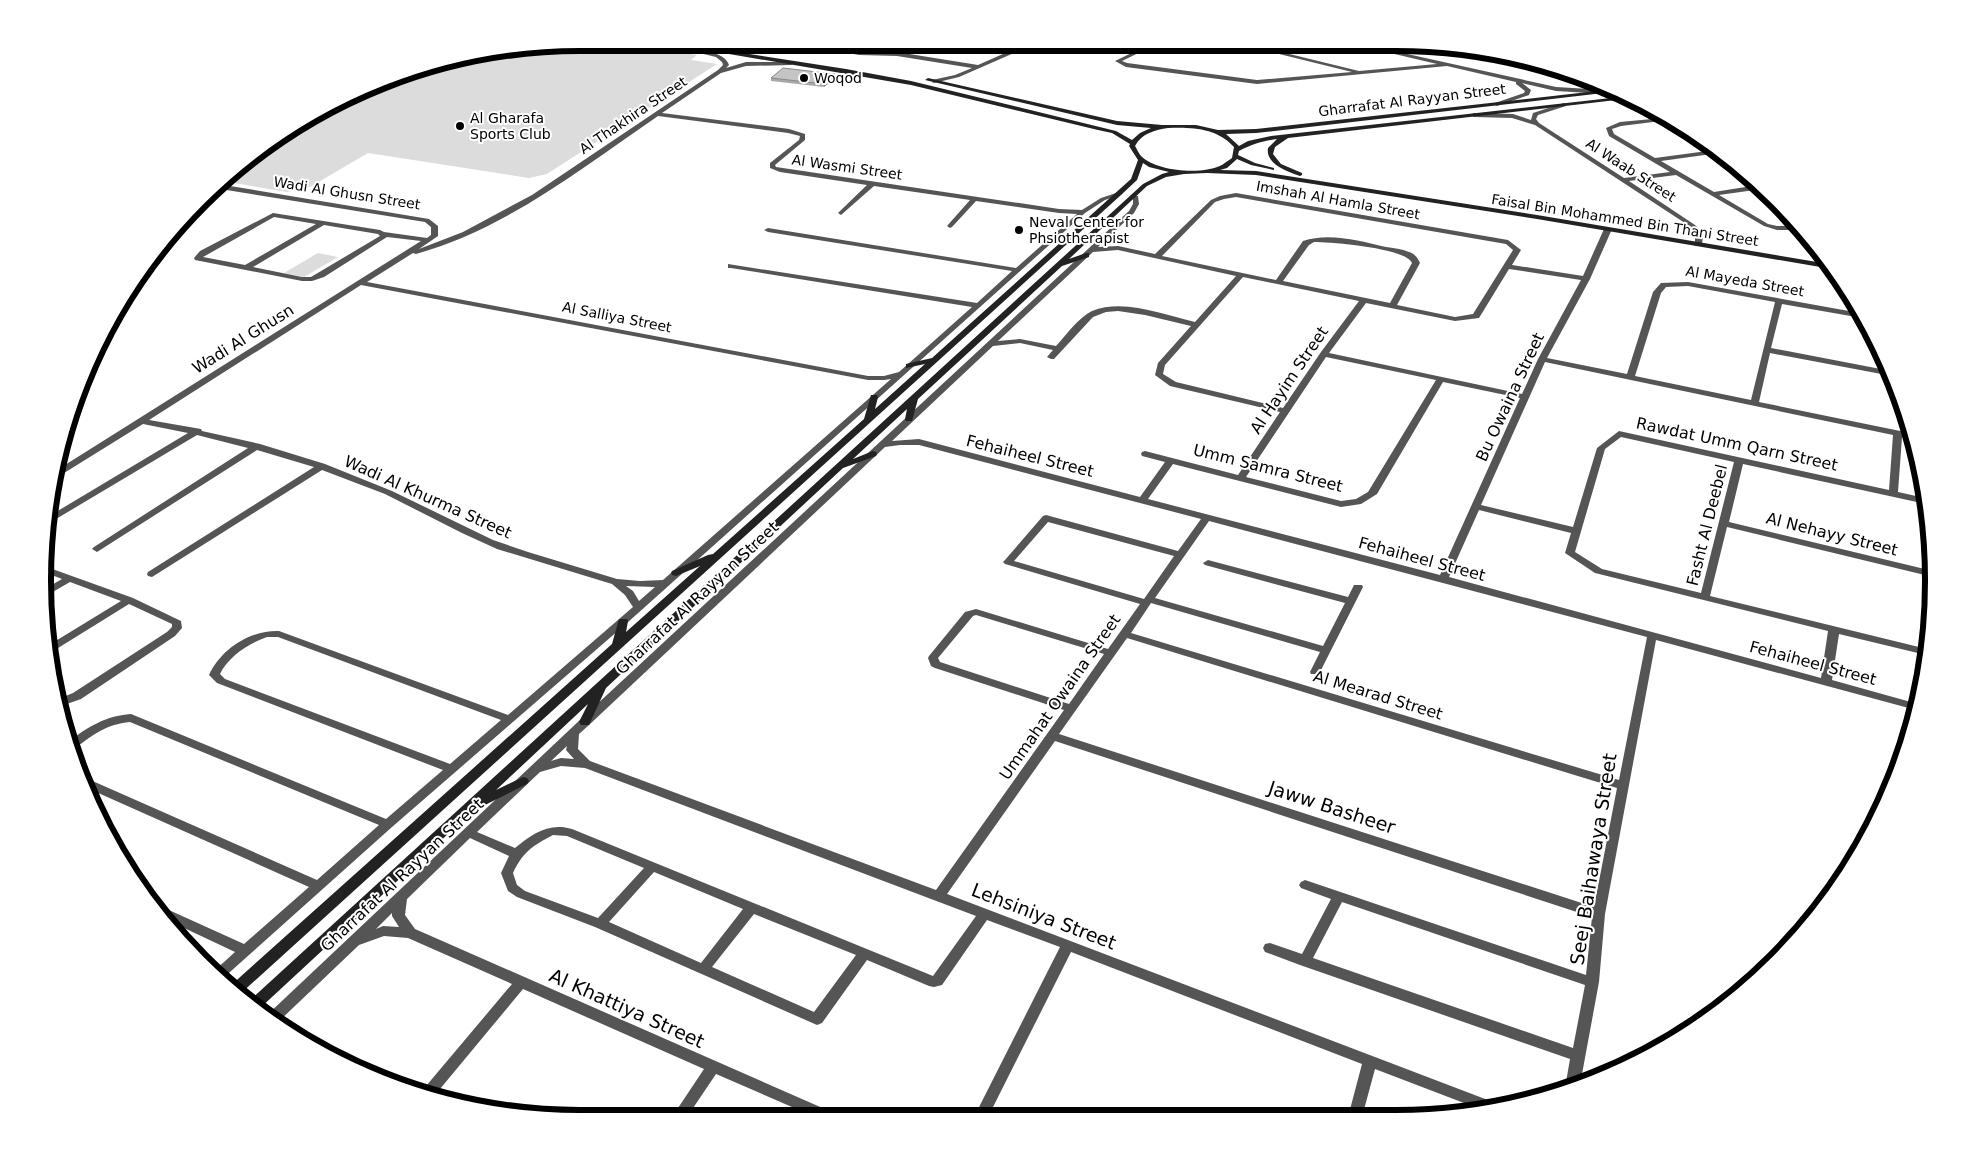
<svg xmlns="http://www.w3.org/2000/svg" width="1976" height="1161" font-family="'DejaVu Sans',sans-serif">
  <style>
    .green { fill: #dcdcdc }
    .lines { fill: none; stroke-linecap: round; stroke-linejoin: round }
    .street { fill: #555; fill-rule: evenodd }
    .secondary { fill: #222; fill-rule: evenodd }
    .wall { fill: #a9a9a9 }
    .shaded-wall { fill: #898989 }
    .building { fill: #c4c4c4; stroke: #898989 }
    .poi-dot { fill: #000; stroke: #fff; stroke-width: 2 }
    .labels { text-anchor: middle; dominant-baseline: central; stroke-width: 4; stroke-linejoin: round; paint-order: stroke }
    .far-poi-label { font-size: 14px; fill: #000; stroke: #fff; text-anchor: start }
    .far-street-label { font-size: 14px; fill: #000; stroke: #fff }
    .street-label { font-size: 16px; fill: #000; stroke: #fff }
    .near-street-label { font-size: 19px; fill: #000; stroke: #fff }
    .rim { fill: none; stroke: #000; stroke-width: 6 }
  </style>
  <rect width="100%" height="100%" fill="#fff"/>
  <path class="green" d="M510,47H642L697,55L691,60L717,64L547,174L529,178L368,153L310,187L287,192L222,181C275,134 339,95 407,71C438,60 477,55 510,47Z
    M318,253L338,257L304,277L284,273Z"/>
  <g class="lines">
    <path class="street" d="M1239,44H1249L1359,71L1437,64L1352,44H1362L1556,87L1606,90L1609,92L1606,94L1556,91L1522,83L1531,90L1529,95L1497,106L1495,105V103L1524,93L1525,91L1516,84V82L1447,66L1257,84L1126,67L1115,61L1148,45H1155L1122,61L1127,63L1257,80L1352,72Z
      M988,45C997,45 1005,47 1014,48C1020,48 1025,45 1032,45L959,77L934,83L932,82V80L955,75L972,68L897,56L859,55L813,46H826L859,51L897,52L978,65L1012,50Z
      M682,46C695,49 725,51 729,65L726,68L746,62H793V64L791,65L746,66L721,73L662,113L789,129L805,134V140L775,165L776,167L1059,209L1082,210L1101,198L1119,192L1122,194L1105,200L1085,213L627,623L392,827L221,980L213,972L235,952L163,918L152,905L160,906L244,944L309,887L87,788L82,778L88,779L317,880L379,825L130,722C106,724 91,736 73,750H70L68,742C88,727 105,716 131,714L386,819L443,770L217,683L209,675C221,649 250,630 279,631L508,715L633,607L625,595L612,584L497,549L462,533L385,494L322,470L152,577L148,576L147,574L148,572L314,467L257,450L97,552L92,549L94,547L248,448L197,435L51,522V515L188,433L143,424L56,478L57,470L421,241L387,237L324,277L312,281H302L195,260L194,258L200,251L273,213L380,230L384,232L427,238L431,235V227L425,222L214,188L218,184L429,219L438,226V236L419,249L463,232L532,195L718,70L723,65L722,62L716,57L674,47ZM658,116L788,133L800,136L799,140L770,163V168L780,172L867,185L839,212L838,213L841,215L874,186L970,200L947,226L950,228L952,227L976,201L1059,213L1077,214L1016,268L768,228L764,230L768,232L1012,271L977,303L728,264V268H731L972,307L899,372L884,376H868L367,282L413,253L416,254C506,229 582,168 658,116ZM274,217L316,224L245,265L203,257ZM324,225L378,234L380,236L311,277H302L253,267ZM361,285L868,380H884L891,379L663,580L640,581L617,579L528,552L493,540L392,491L325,464L260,444L202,431L201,429L149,420ZM626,586L655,587L639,601L633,591ZM267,637H278L501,720L450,764L225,679L220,674C228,657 249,643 267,637Z
      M1564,103L1566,104V106L1538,115L1536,119L1539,123L1624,178L1670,172L1609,136L1606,128L1620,122L1663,118L1669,120L1621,126L1612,129L1614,134L1655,158L1715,150L1719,153L1661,161L1714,192L1758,185L1762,189L1719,195L1768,224L1777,226H1797L1800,230H1777L1764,226L1676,175L1629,181L1695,225C1701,231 1705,237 1701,246H1695V235L1691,227L1535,125L1512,118L1474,117L1471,115L1474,113L1513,114L1531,120L1533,113Z
      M1236,193L1508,240L1521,250L1512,265L1583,276L1604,229L1610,228L1612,229L1590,279L1547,358L1627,374L1653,292L1661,283L1688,282L1860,313L1862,318L1782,304L1771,348L1891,371L1892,376L1770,353L1759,402L1910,433L1912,438L1902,437L1898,492L1925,498L1926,504L1743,464L1729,522L1933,571V577L1727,527L1710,596L1927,649L1926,655L1839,634L1832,680L1918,704L1916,710L1656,640L1605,914L1599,982L1580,1085L1566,1090L1565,1088L1570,1059L1300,965L1265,952L1263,948L1265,944L1270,943L1302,954L1331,899L1301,888L1299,885L1301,882L1305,880L1586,975L1592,917L1055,741L947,894L1493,1102L1495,1105L1477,1108L1375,1069L1362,1117H1348L1362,1064L1071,952L988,1117H974L1060,947L987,920L942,985L934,987L929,986L867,960L822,1023L817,1025L595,927L517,897L508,891L501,873L509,856L470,838L407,899L405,915L415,929L834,1113L836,1117H815L716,1074L687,1117H672L704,1069L523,989L435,1095L421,1092L512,984L408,938L384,936L359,945L276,1024L266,1016L581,719L1129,211L1133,204V195L1138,196L1139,204L1134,213L1098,247L1118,246L1155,254L1211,200L1220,196ZM1236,197L1506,244L1513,250L1473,314L1455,317L1397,305L1420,263C1417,257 1415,254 1409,252C1402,249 1393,248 1386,247C1360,241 1329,232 1303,241L1276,280L1162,256L1215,202L1224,199ZM1314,242C1331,242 1406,248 1412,263L1390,303L1283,281L1309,245ZM1118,250L1236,276L1195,322C1164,315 1124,298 1092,311C1078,318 1066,335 1056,346L1020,339L998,341L1093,252ZM1509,269L1581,280L1538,359L1522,394L1329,353L1366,303L1455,321L1479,318ZM1243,277L1359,301L1321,352L1283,408L1176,382L1163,374L1165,365ZM1688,286L1775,302L1751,400L1635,376L1661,293L1666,287ZM1118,311L1145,315L1191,326L1158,363L1155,375L1170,386L1280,412L1238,475L1145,451L1142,452L1141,454L1142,456L1165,462L1140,497L919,439L892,441L993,346L1020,343L1053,350L1047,357L1051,359H1054L1093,317L1106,312ZM1326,357L1436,380L1368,492L1356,499L1341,501L1246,477ZM1545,362L1893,435L1889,490L1619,431L1597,448L1573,527L1481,505ZM1443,382L1520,398L1440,575L1148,499L1173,464L1341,507L1361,504L1377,494ZM1621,437L1734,462L1701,593L1602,569L1575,552L1605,449ZM900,445H919L1201,519L1178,551L1046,515L1043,516L1005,560L1003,562L1005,564L1140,604L1108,649L976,609L965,612L929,656L928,658L931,666L935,668L1064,710L936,890L590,761L578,749L579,734L589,725L885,447ZM1479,510L1571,533L1565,553L1595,573L1828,631L1821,678L1449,577ZM1209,521L1647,637L1619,780L1131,633L1151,603L1320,652L1310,672L1311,674H1319L1363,587L1362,585H1354L1348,597L1208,560L1203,563L1205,565L1345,603L1323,646L1155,598ZM1048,522L1174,556L1144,599L1014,561ZM976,615L1104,654L1069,704L940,662L938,658L973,616ZM1127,638L1617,788L1594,907L1059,734ZM567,746L566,750L574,759L561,758L551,761ZM561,766L585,768L976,916L933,976L572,829C549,822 532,834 515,848L477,832L540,772ZM553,835L567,836L644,868L598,918L525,891L517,885L513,873C523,852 532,846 553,835ZM654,872L743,909L701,963L609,922ZM1342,902L1585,985L1573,1048L1313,958ZM392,913V916L399,927L383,926L376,929ZM754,914L856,955L814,1012L712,967Z
      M44,566L133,598L181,621L182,628L175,636L81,699L64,705L58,704L56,697H63L73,693L167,632L172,627V624L129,604L50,653L49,645L121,601L70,582L44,597L43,590L62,579L44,572Z"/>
    <path class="secondary" d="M682,46H697L846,69L911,81L1116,131L1132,140L1140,133L1151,128L1117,125L925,80L928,78L1117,121L1162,125H1196L1218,130L1256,129L1606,90L1612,92L1256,133L1226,134L1239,146L1248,141L1271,136L1620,97L1625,99L1288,138L1275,147L1273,154L1281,164L1302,173V175L1300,176C1288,172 1265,164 1268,148L1277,139C1263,141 1252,144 1239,151L1238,155L1255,163L1274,168V170L1251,165L1237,159L1227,168L1220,170L1256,171L1537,215L1829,264L1832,269L1537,219L1256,175L1207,173L1184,174L1166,177L1147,186L1069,259L1086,253H1089V257L1062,266L918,399L912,421H906L905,419L907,409L853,459L873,451L876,452L877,454L876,456L843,468L606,688L589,725H581L579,722L588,704L496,790L523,777L527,778L529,781L527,784L481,807L476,808L258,1010L248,1002L1143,184L1162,174L1169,172L1149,167L1143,163L1137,180L1121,195L239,995L229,987L612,644L619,619H627L628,621L626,632L700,566L676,576L672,575L671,573L672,571L708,555L713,554L864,419L871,395H877L878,397L875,409L925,364L906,368V364L932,358L1131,179L1138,160L1129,146L1130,144L1112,133L1098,130L911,85ZM1168,128C1192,127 1217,128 1234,147L1232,158C1229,160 1225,163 1222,165C1203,175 1157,172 1141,156C1139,154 1137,149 1135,146C1142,133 1155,130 1168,128Z"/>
  </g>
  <path class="wall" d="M836,77L824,87L771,81V78Z"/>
  <path class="shaded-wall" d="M835,74L836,77L824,87V84Z"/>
  <path class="building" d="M783,68L835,74L824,84L771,78Z"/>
  <g class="poi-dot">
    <circle cx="804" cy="78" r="5"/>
    <circle cx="460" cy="126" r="5"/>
    <circle cx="1019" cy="230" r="5"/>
  </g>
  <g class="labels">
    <g class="far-poi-label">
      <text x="814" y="78">Woqod</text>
      <text x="470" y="118">Al Gharafa<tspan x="470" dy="16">Sports Club</tspan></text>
      <text x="1029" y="222">Neval Center for<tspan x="1029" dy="16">Phsiotherapist</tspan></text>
    </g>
    <g class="far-street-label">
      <text transform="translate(1412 100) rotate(-7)">Gharrafat Al Rayyan Street</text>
      <text transform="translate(633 115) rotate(-34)">Al Thakhira Street</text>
      <text transform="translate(847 167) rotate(8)">Al Wasmi Street</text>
      <text transform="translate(1631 170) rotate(33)">Al Waab Street</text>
      <text transform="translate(347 193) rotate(9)">Wadi Al Ghusn Street</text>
      <text transform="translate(1338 200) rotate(10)">Imshah Al Hamla Street</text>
      <text transform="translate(1625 220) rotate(9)">Faisal Bin Mohammed Bin Thani Street</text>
      <text transform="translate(1745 281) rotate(10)">Al Mayeda Street</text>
      <text transform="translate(617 317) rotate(11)">Al Salliya Street</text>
    </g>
    <g class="street-label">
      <text transform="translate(243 339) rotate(-32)">Wadi Al Ghusn</text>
      <text transform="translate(1289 380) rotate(-56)">Al Hayim Street</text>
      <text transform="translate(1510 397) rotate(-65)">Bu Owaina Street</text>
      <text transform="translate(1737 444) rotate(12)">Rawdat Umm Qarn Street</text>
      <text transform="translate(1030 456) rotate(14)">Fehaiheel Street</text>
      <text transform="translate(1268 468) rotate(14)">Umm Samra Street</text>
      <text transform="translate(428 497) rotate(24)">Wadi Al Khurma Street</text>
      <text transform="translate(1707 525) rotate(-76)">Fasht Al Deebel</text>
      <text transform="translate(1832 534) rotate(14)">Al Nehayy Street</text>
      <text transform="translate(1422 559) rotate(15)">Fehaiheel Street</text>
      <text transform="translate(697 598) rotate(-43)">Gharrafat Al Rayyan Street</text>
      <text transform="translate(1813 663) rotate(15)">Fehaiheel Street</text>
      <text transform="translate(1378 695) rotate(17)">Al Mearad Street</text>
      <text transform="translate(1060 697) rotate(-55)">Ummahat Owaina Street</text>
      <text transform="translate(402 875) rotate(-43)">Gharrafat Al Rayyan Street</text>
    </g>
    <g class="near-street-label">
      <text transform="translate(1332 807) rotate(18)">Jaww Basheer</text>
      <text transform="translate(1593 859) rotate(-81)">Seej Baihawaya Street</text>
      <text transform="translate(1044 916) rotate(21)">Lehsiniya Street</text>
      <text transform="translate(627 1008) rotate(24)">Al Khattiya Street</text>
    </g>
  </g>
  <path d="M0 0H1976V1161H0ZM580 51H1396A529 529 0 0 1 1925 580V581A529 529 0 0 1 1396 1110H580A529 529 0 0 1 51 581V580A529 529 0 0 1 580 51Z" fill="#fff" fill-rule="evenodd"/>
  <path class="rim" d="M580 51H1396A529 529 0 0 1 1925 580V581A529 529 0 0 1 1396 1110H580A529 529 0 0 1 51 581V580A529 529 0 0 1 580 51Z"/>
</svg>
